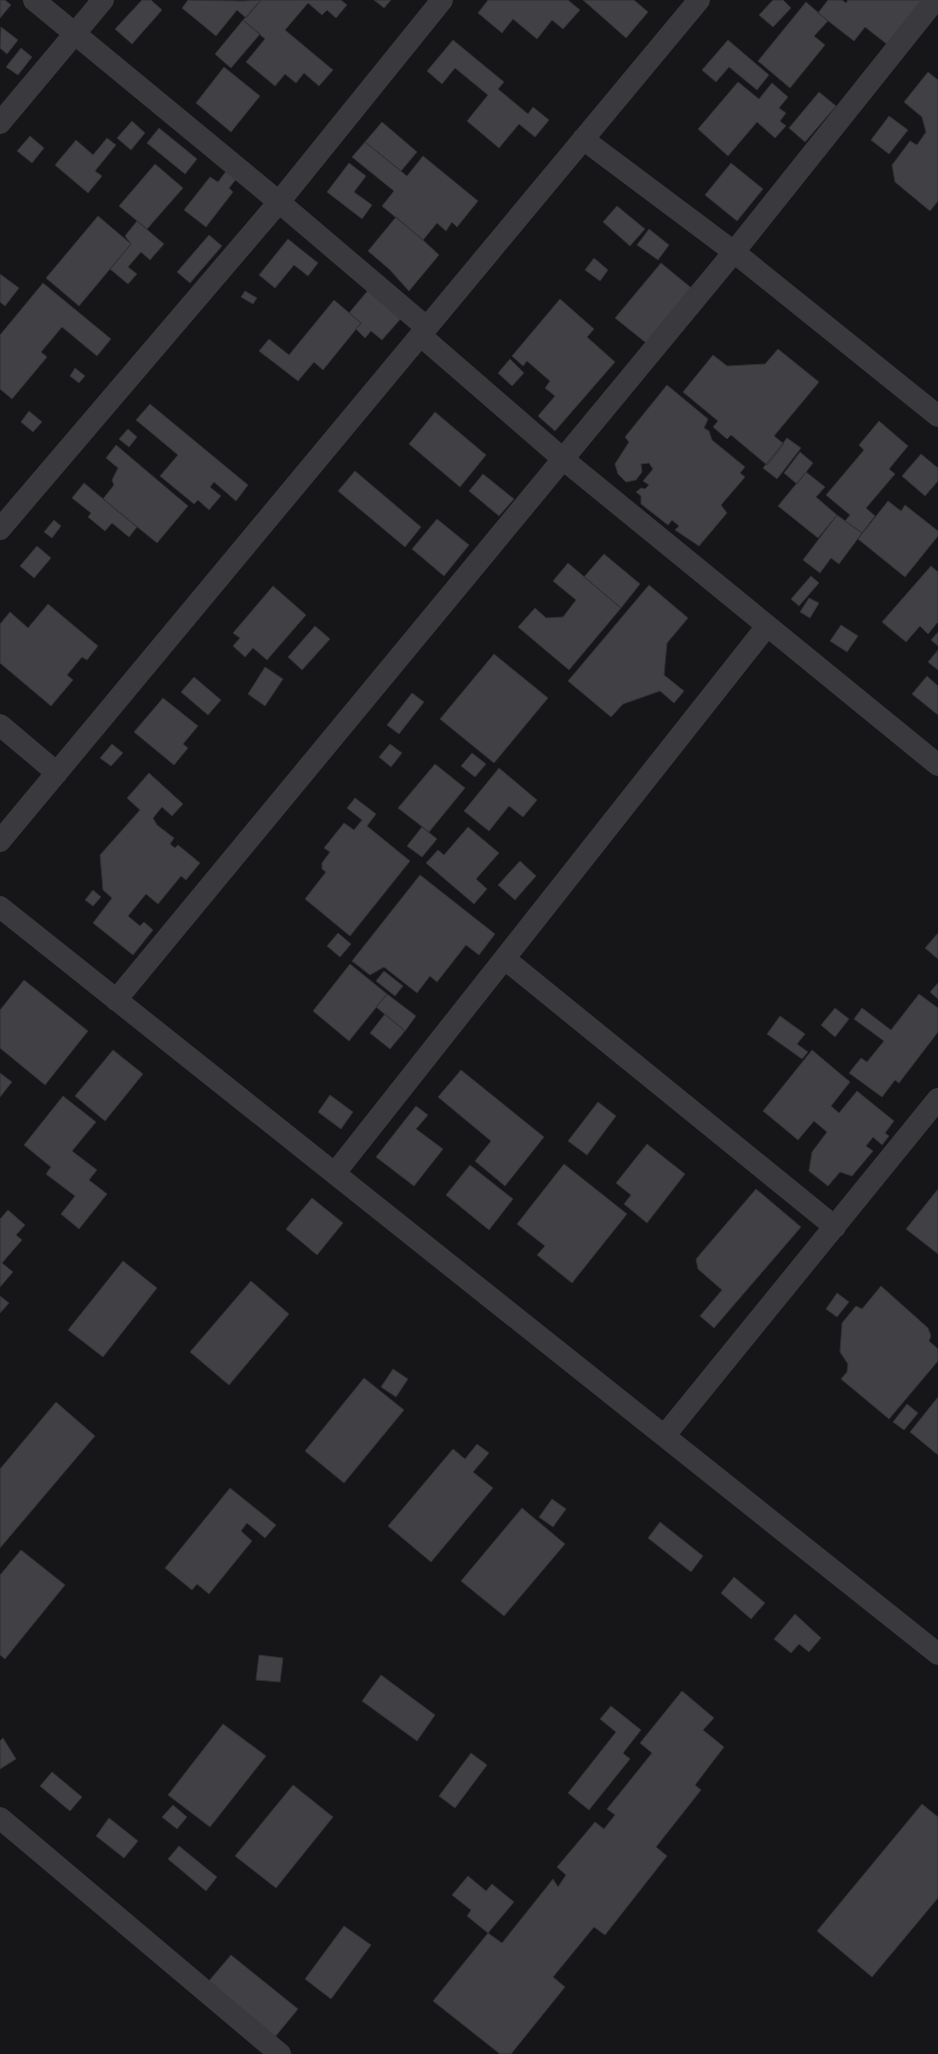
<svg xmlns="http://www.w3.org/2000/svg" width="938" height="2054" font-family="'Noto Sans',sans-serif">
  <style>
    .building { fill: #404045; stroke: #313034 }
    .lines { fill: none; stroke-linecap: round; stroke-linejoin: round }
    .minor { stroke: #39393e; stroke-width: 22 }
  </style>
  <rect width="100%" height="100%" fill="#161618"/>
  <path class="building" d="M0,0H5L11,5L0,18Z
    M142,0H151L162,10L132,44L115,29Z
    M188,0L243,1L261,0L246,18L237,10L216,36L182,8Z
    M261,0H341L347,5L336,18L327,10L322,15L308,3L285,30L333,70L319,86L304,73L296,83L285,74L275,86L246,62L265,39L243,20Z
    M374,0H391L384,8Z
    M488,0H568L580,10L563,29L552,20L537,39L513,19L502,33L478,13Z
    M583,0H634L648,12L626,38Z
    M773,0H783L791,8L773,27L759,15Z
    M828,0H842L846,3L848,0H924L888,45L865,27L854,41L818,13Z
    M806,2L828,21L814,36L825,45L790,88L758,61Z
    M243,20L260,34L231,68L215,54Z
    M1,27L18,40L7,54L0,48Z
    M453,40L504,82L498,89L528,114L533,107L549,120L535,137L519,124L499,148L467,121L488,95L455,68L442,84L427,71Z
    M728,40L769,75L757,90L729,67L716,82L702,70Z
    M21,48L32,57L18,75L6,67Z
    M224,67L260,96L231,132L196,103Z
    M928,72L938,80V201L930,211L895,182L892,165L910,141L917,145L926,132L922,117L904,102Z
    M738,82L759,99L772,83L788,97L779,108L786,113L780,121L786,126L775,138L757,122L728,156L698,129Z
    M819,92L836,106L805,142L789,128Z
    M889,116L908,130L889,154L871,140Z
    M132,121L145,133L131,150L117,138Z
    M382,122L417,152L401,171L365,142Z
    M159,128L197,159L185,174L147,143Z
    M30,136L44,148L32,163L17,151Z
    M107,138L116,145L95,171L102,176L88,193L55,165L76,140L93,155Z
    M365,142L407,176L423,156L478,201L457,227L452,222L446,231L437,223L423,240L382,206L394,191L352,157Z
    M349,163L366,176L354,192L372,205L362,219L327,192Z
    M731,163L763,189L737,221L705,195Z
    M155,164L183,188L147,229L119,206Z
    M227,170L237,178L229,188L233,192L206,227L184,210L210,177L218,182Z
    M617,206L645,229L630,246L603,222Z
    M98,216L131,244L79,306L46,278Z
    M396,217L423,240L439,255L409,291L389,269L368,251Z
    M137,221L164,244L150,260L141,252L128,267L137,274L128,284L110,269L131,244L125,236Z
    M649,229L669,245L658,260L637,245Z
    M209,235L222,246L190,283L177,272Z
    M288,239L318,263L308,276L294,265L275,288L259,275Z
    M594,258L608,270L600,281L585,270Z
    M661,263L695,291L650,346L615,318Z
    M0,274L19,288L5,306L0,302Z
    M43,283L111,339L97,356L62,327L41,352L47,357L12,399L0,389V335Z
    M370,288L403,316L382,340L371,331L365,338L356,329L361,323L349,313Z
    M245,291L257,298L253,304L241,297Z
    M560,299L594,329L587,337L615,362L555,431L538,416L555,396L545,388L550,381L527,361L523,366L512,356Z
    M334,300L361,323L323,370L314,362L298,381L259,351L269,339L289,355Z
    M778,349L819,382L774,436L784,444L767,465L731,435L727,439L713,427L718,421L683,392L713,355L727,366L765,364Z
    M510,359L524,373L512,386L498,373Z
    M75,368L85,376L79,383L70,376Z
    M667,385L708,419L704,428L709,431L712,440L745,467L740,473L745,477L721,505L727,513L699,546L675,530L679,526L672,520L668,525L641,504V496L636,492L641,488L645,489L649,485L643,481L653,469L649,463L641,464L642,472L636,480L626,482L618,474L615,464L629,442L625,437Z
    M150,404L248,485L236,501L214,482L210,487L221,496L209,510L198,500L194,504L160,476L178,455L136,420Z
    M29,411L42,422L33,432L21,422Z
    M435,412L486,455L460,487L409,444Z
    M879,421L908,446L889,469L895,474L866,508L875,516L862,533L845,521L850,515L826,495L864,450L859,445Z
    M128,429L137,437L129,447L119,439Z
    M787,438L801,448L777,479L763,468Z
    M116,445L188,506L157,543L103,499L114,485L112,480L118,468L106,458Z
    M800,452L813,463L797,484L784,473Z
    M921,454L938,468V481L925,496L902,476Z
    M355,471L421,527L405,547L338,491Z
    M806,472L825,487L816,497L837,515L818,538L778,506Z
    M483,474L514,499L499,516L469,491Z
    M84,483L137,527L129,537L112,523L105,531L88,517L91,513L72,498Z
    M888,501L901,511L905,505L938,531V536L905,577L858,539Z
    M837,515L862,533L839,564L831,558L820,573L803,560Z
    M437,519L469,545L444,576L412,549Z
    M54,520L61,526L52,538L44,532Z
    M37,546L51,558L34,578L20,566Z
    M604,554L640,584L621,608L584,577Z
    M568,563L621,608L569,670L518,627L535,608L546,618L563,617L576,600L553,581Z
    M931,566L938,572V622L928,634L920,626L906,642L882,622Z
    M811,576L819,583L799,606L791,599Z
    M649,585L688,618L667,643L664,675L684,691L674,703L660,691L623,704L611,717L568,681Z
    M273,586L306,615L267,660L253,648L245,657L233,646L240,638L233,633Z
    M809,598L819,603L810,618L800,612Z
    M48,604L98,646L87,660L82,657L67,675L73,680L51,706L0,663V624L10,612L28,628Z
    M841,625L858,636L847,652L830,641Z
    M315,626L330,639L302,670L288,657Z
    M938,632V646L931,640Z
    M938,650V670L928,662Z
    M494,654L548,698L494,763L440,719Z
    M265,667L283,679L265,706L248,694Z
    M927,676L938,686V715L912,694Z
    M194,677L221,700L208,715L181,692Z
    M412,693L424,702L399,734L387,725Z
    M163,698L198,726L183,744L188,748L174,765L134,732Z
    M112,744L123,753L111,766L100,758Z
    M390,744L402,753L391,767L379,757Z
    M472,753L486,764L475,777L461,766Z
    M435,764L465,788L429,832L398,808Z
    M499,768L537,800L523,817L509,806L489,831L464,811Z
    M149,773L183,804L172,816L162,807L153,818L157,825L174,838L170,844L175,848L178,845L200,863L186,880L181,876L158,904L146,894L128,916L140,926L144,922L153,930L133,955L93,923L112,898L103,890L100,855L140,810L127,798Z
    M355,798L376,814L367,826L410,861L350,936L305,899L326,872L322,869V863L330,852L324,848L344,823L354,830L362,820L347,808Z
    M422,827L437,839L422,857L407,846Z
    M468,827L499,853L476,879L487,889L474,904L426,863L438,850L444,855Z
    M520,861L536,876L515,900L498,885Z
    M420,875L495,934L479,955L466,945L437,982L430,976L417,993L384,967L370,975L352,961Z
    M93,890L101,897L93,906L85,900Z
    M338,933L351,944L340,957L327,946Z
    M938,933V959L925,948Z
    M350,964L387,994L349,1041L313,1011Z
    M384,971L403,986L395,996L376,981Z
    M24,980L88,1031L45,1085L0,1048V1010Z
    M938,983V999L930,992Z
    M387,994L416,1016L405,1031L376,1007Z
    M919,994L938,1008V1032L899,1083L895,1080L882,1097L849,1073L861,1058L867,1062L884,1041L854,1019L862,1008L891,1030Z
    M835,1008L849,1019L835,1037L821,1025Z
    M385,1014L405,1031L390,1049L370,1033Z
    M780,1016L805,1034L797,1044L808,1052L802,1059L767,1034Z
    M113,1050L143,1074L105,1121L75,1096Z
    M812,1050L850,1082L831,1106L839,1113L857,1091L894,1121L885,1133L889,1136L882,1145L873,1137L866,1146L873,1151L852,1176L840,1172L828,1186L809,1171L812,1152L827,1132L814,1121L798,1140L763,1111Z
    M461,1070L544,1137L505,1186L475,1161L491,1141L438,1097Z
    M0,1073L12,1082L0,1097Z
    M330,1095L353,1112L341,1129L318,1112Z
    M63,1096L96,1122L72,1151L97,1170L89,1180L107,1194L79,1229L61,1214L75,1196L46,1174L51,1167L24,1145Z
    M598,1102L616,1116L587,1155L568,1141Z
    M416,1106L428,1115L416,1129L443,1149L414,1186L376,1157Z
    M647,1144L685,1174L647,1223L624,1204L631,1195L616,1183Z
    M564,1164L627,1214L572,1283L537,1255L545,1246L517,1224Z
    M470,1165L513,1199L489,1230L446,1195Z
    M756,1189L801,1227L714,1328L700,1316L722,1290L698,1269L696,1259Z
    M938,1189V1254L906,1229Z
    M312,1198L343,1223L317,1255L286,1229Z
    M8,1210L25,1225L16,1235L22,1240L2,1263L13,1272L0,1287V1219Z
    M123,1261L157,1288L103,1357L68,1330Z
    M251,1281L289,1314L229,1385L190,1352Z
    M881,1286L928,1328L931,1336L929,1341L938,1349V1361L889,1419L841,1379L847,1372L848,1364L840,1352L842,1323L856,1306L862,1309Z
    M837,1293L849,1302L837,1317L826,1309Z
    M0,1296L9,1303L0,1313Z
    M393,1369L408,1379L396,1397L381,1387Z
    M364,1378L404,1410L344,1483L305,1451Z
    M938,1397V1455L910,1432Z
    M56,1402L95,1436L0,1548V1469Z
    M907,1404L918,1413L904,1430L893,1422Z
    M477,1444L489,1453L473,1472L493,1488L431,1562L388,1526L453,1449L465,1459Z
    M230,1488L276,1525L265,1538L247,1523L241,1531L252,1541L209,1594L197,1584L192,1590L165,1568Z
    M552,1499L566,1509L553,1527L539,1517Z
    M522,1508L565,1544L504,1616L461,1581Z
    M660,1522L703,1556L691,1572L648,1538Z
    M21,1550L65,1585L5,1659L0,1655V1575Z
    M734,1577L765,1603L751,1619L721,1593Z
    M795,1614L821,1638L809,1652L799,1644L791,1653L774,1639Z
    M259,1655L283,1658L280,1682L256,1680Z
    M381,1675L435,1715L417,1741L362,1701Z
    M682,1691L714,1718L703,1730L724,1747L695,1785L701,1790L656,1847L667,1856L605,1935L594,1927L553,1977L565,1987L511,2054H500L433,2001L488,1933L502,1943L553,1879L558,1887L566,1875L557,1867L595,1822L604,1829L615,1815L607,1809L652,1753L640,1743Z
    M611,1706L641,1730L623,1753L630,1759L589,1810L568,1793L616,1732L600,1719Z
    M223,1724L266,1756L210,1827L168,1795Z
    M3,1738L16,1759L0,1769V1741Z
    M471,1753L487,1765L455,1808L439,1796Z
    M52,1772L82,1797L70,1811L40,1786Z
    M293,1785L333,1817L276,1888L235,1856Z
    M922,1804L938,1817V1898L872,1977L817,1931Z
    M173,1805L187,1817L177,1829L162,1817Z
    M109,1818L138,1841L124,1858L96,1836Z
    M179,1846L217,1877L206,1891L168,1859Z
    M468,1876L486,1891L492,1884L514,1902L488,1933L467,1916L471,1910L452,1895Z
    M344,1926L371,1945L331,1999L305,1979Z
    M231,1955L298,2009L275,2037L208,1982Z"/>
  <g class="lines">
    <path class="minor" d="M34,0L279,202L426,327
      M0,123L103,0
      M583,139L734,252L938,416
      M420,335L563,459L938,765
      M0,529L279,202L442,0
      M0,725L57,773
      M0,841L699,0
      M0,907L938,1654
      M505,959L835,1227
      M116,1000L734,252L935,0
      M335,1173L767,626
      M665,1435L938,1099
      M0,1818L280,2054"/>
  </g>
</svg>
